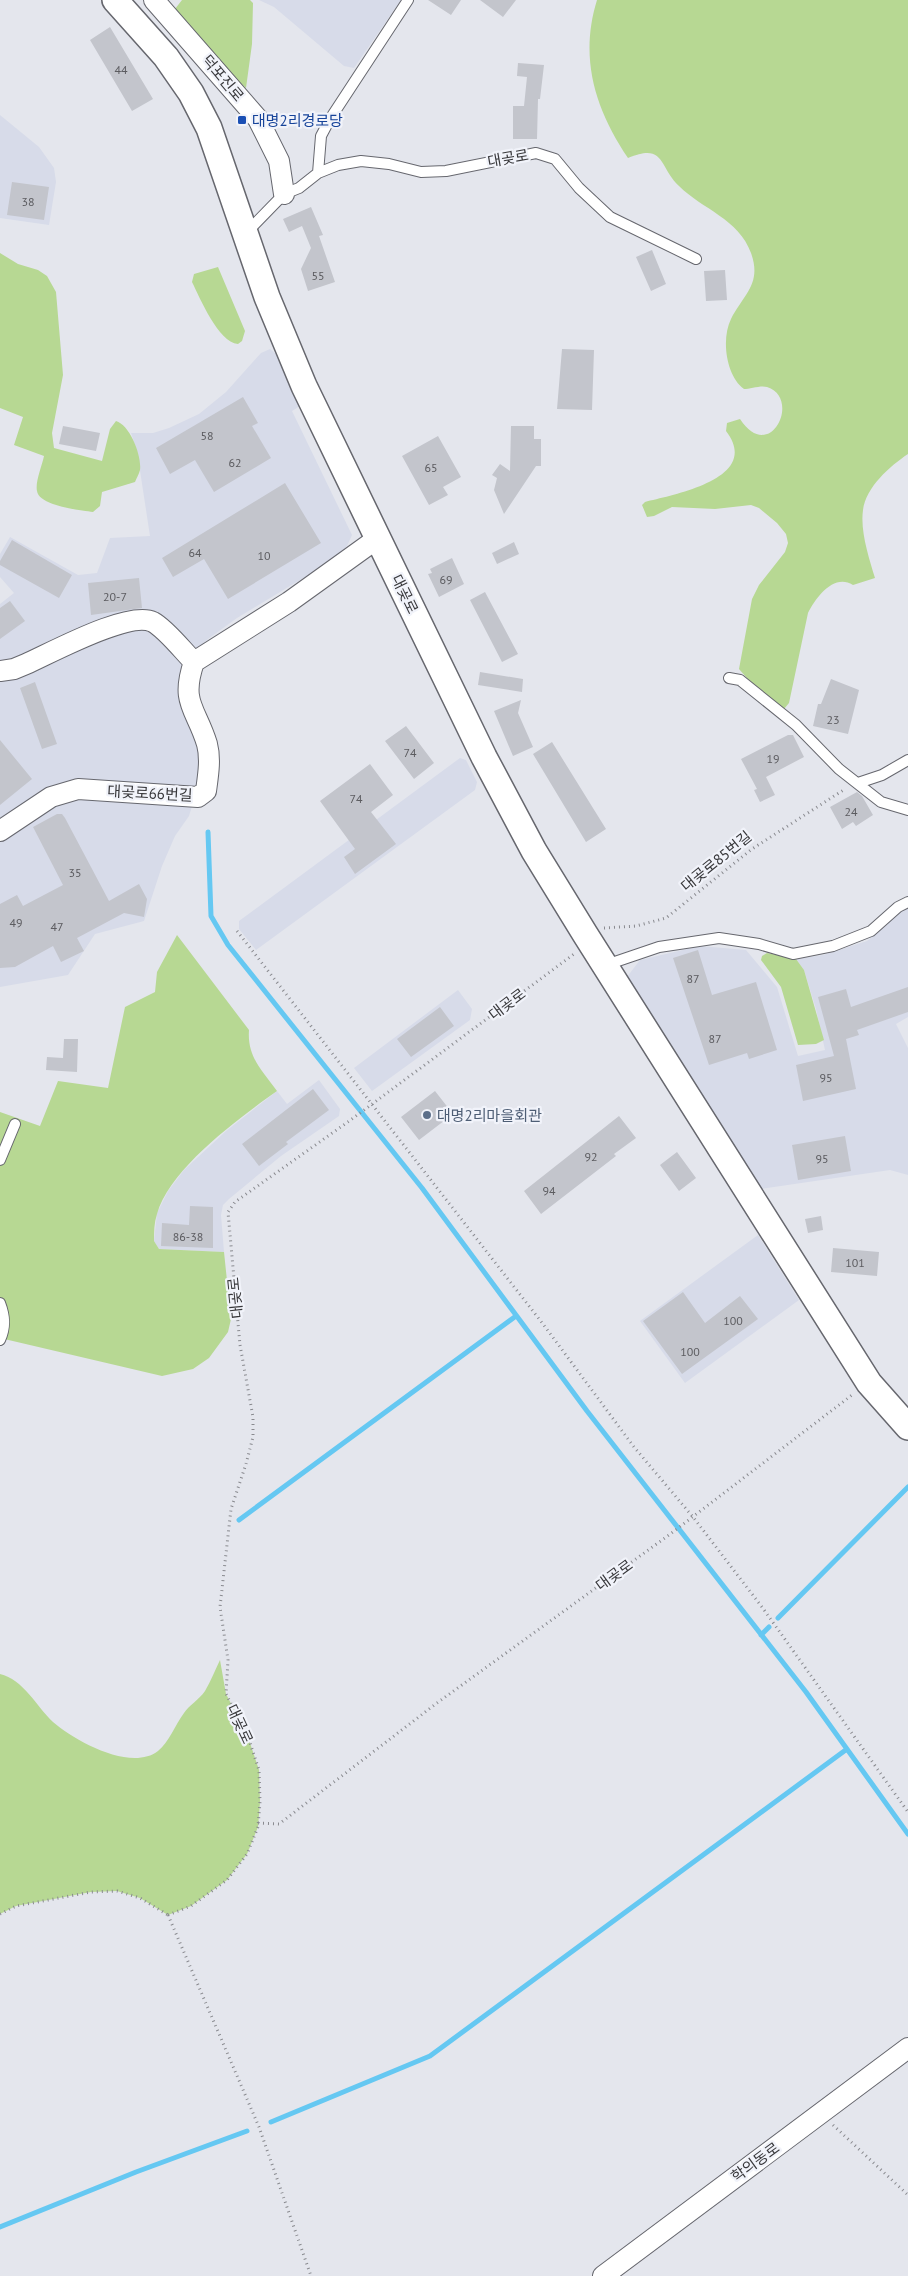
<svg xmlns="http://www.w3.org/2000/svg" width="908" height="2276" font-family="'PT Sans','Noto Sans KR',sans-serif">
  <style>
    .built { fill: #d7dbe9 }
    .green { fill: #b7d893 }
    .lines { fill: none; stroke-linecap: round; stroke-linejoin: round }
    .stream { stroke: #65c8f2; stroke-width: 5 }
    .building { fill: #c3c5cc }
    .service-casing { stroke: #66676e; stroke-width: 12 }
    .minor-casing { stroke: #66676e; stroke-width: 22 }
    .tertiary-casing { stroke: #66676e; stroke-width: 28 }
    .path { stroke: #898a8f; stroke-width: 3; stroke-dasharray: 1 4; stroke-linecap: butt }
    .service { stroke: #fff; stroke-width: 10 }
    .minor { stroke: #fff; stroke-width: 20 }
    .tertiary { stroke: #fff; stroke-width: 25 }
    .transit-dot { fill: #1a4fb4; stroke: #f1f3fa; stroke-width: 2 }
    .service-dot { fill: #5c6f8a; stroke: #f1f3fa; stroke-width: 2 }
    .labels { text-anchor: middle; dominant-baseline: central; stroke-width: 4.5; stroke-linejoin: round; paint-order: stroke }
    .number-label { font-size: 12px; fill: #5b5b5f }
    .street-label { font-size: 15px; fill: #38383b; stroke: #f1f3fa }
    .transit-label { font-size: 15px; fill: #164399; stroke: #f1f3fa; text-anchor: start }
    .service-label { font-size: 15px; fill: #4e5e75; stroke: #f1f3fa; text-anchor: start }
  </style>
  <rect width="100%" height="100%" fill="#e4e6ed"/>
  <path class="built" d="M259,0H401L354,68L344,66L274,7Z
    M0,115L39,147L54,168L56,182L49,225L0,218Z
    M270,349L276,354L283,366L300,406L292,411L352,535L347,546L333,560L237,618L208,639L192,654L180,685L182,709L198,749V787L189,816L175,836L162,866L144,921L95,934L68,975L0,987V604L14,593L0,577V554L10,537L78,575L97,573L110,538L150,536L137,451L131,433H153L169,428L199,414L226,392L261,353Z
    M460,758L466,760L477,782L475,790L256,950L239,929V921Z
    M908,907V1017L896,1024L908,1048V1175L890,1170L760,1189L627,977L640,960L700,946L746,950L777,987L798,1056L825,1050L816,1009L804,970L796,959L823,955L867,941L902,910Z
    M458,990L472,1009L470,1020L372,1091L354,1068Z
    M319,1080L340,1109L339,1116L281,1156L229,1199L223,1205L221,1215L224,1252L159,1249L154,1241L157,1213L168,1191L184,1170L226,1131L277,1091L287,1104Z
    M758,1235L799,1300L685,1383L640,1321Z"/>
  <path class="green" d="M182,0H250L253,3L252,44L246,88L223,67L175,9Z
    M597,0H908V454C890,466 866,487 863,510C860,531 869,558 875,578L853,585C834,573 816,597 808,613L789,703L784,709L759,692L739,669L752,599L759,585L785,552L788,543L786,534L777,523L759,508L751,505L715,509L672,507L654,516L647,517L642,505L645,502C677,494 762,478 726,431L727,423L740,419C770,465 802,398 767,387C761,385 750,389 744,389C726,376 721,339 731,319C744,294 762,284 751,253C739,219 702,209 679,186C659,167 665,142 628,158C595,109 579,58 597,0Z
    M0,253L18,264L38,270L47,276L56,292L63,375L52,433L54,448L102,461L110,429L116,421C130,425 142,456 140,470C139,474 136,479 135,482L102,492L100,506L93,512C80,510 39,506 37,491C35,482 42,466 44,456L14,445L23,417L0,408Z
    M218,267L245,331L242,341L238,344C218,342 200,298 192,282L194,274Z
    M177,935L249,1030C247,1057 262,1070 277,1091C239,1118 170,1168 157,1214C154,1223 154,1232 154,1241L159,1249L224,1252L231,1319L228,1332L209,1358L193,1369L162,1376L0,1338V1112L40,1126L58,1081L108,1088L125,1007L155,992L157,972Z
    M767,953L796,959L804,970L824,1040L816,1044L798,1045L781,987L761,960L762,956Z
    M220,1660L226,1694L247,1734L259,1770L260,1802L258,1827L247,1854L227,1880L191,1906L168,1915L140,1898L117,1891L91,1892L16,1906L0,1914V1674C23,1679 37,1707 53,1722C75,1741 131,1772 158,1751C169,1742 175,1725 184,1713C189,1705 199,1700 205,1691C211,1681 215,1670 220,1660Z"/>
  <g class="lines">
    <path class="stream" d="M208,832L211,916L228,945L422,1188L587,1411L806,1692L908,1834
      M239,1520L516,1316
      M778,1618L908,1487
      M761,1635L769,1627
      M271,2122L430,2056L847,1749
      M0,2227L136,2172L247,2131"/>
  </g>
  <path class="building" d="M428,0H461L451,15Z
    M480,0H516L503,17Z
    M110,27L153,99L132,111L90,40Z
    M518,63L544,65L540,99H538L537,139H513V106H524L527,77L517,76Z
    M12,182L49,187L44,220L7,215Z
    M311,207L323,235L319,236L335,282L308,291L301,269L311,248L302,226L289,232L283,219Z
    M652,250L666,284L651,291L636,257Z
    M725,270L727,300L706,301L704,271Z
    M562,349L594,350L592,410L557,409Z
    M243,397L258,423L252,426L271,458L214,492L195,460L170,474L156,448Z
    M63,426L100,433L96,451L59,444Z
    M511,426H534V439H541V466H536L504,514L494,490L497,478L492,475L500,464L510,471Z
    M438,436L461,477L443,487L448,495L429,505L402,456Z
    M285,483L321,543L228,599L204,559L173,577L162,558Z
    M12,540L72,575L59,598L0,565V561Z
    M514,542L519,554L497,564L492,553Z
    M452,558L464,584L439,597L428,574L432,573L430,569Z
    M139,578L142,608L91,615L88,583Z
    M485,592L518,654L502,662L470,600Z
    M10,601L25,621L0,639V608Z
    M480,672L523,679L522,692L478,685Z
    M831,679L859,690L848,734L813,726L818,704H821Z
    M35,682L57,744L42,749L20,688Z
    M521,700L518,713L533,747L513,756L494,711Z
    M406,726L434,763L414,779L385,741Z
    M788,735H793L804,757L766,777L775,795L760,802L754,790L757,789L741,759Z
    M0,740L32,779L0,805Z
    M552,742L606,829L586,842L533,754Z
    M370,764L393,795L371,812L396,844L355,874L344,857L355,849L320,801Z
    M857,792L862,796L873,815L856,826L853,822L842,829L830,807Z
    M57,814H62L65,818L109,901L139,884L147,899L144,917L124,913L77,938L84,951L61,962L53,946L15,967L0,968V904L17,895L23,906L63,885L33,827Z
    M698,950L712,995L756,982L777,1050L749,1059L747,1053L709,1065L673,958Z
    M908,987V1012L857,1030L859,1035L846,1039L856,1089L803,1101L796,1065L834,1056L818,997L846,989L851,1007Z
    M440,1007L454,1026L411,1057L397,1039Z
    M64,1039H78L77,1072L46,1070L47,1057L63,1058Z
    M313,1089L329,1110L286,1142L288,1144L259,1166L242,1144Z
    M435,1091L453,1114L419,1140L401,1117Z
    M619,1116L636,1138L614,1154L616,1156L541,1214L524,1191Z
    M845,1136L851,1171L798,1180L792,1145Z
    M677,1152L696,1178L679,1191L660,1165Z
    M190,1206L213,1207V1248L161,1246L162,1223L189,1225Z
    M821,1216L823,1230L808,1233L805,1219Z
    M833,1248L879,1252L877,1276L831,1272Z
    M683,1292L705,1323L740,1296L758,1319L682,1374L643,1321Z"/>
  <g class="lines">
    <g class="service-casing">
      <path id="service" d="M318,173L321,136L330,119L408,0
        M246,233L284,194L299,188L318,173L338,165L361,161L389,164L421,172L446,171L536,153L555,159L579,188L610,217L696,259
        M729,678L740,680L796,725L839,769L881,802L908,810
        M858,783L882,775L908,760
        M606,965L659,947L719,938L759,944L793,954L833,946L871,931L898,907L908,902
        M0,1160L15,1124
        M0,1303C5,1316 6,1327 0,1340"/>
    </g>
    <g class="minor-casing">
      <path id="minor" d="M154,0L258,119L279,161L284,194
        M0,671L14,669L26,664C51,653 129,610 153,622C166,629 183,651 194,662
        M0,831L51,797L78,789L198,797L206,791C208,776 211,759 207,744C196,708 180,703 194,662L289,602L378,538
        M603,2276L908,2048"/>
    </g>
    <g class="tertiary-casing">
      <path id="tertiary" d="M115,0L166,57L191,93L209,128L267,297L304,386L484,757L534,851L585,934L869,1383L908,1427"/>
    </g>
    <path class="path" d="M604,928L636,926L666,918L752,849L845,789
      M237,931L543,1324L634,1447L693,1517L762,1607L908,1812
      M258,1823L279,1824L437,1703L669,1535L852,1395
      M0,1914L16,1906L91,1892L117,1891L140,1898L168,1915
      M168,1915L191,1906L227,1880L247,1854L258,1827L260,1802L259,1770L247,1734L226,1694L228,1660L220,1607L231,1509L246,1464L253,1437V1417L240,1345L228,1212L235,1202L352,1119L574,954
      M168,1915L259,2127L311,2276
      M833,2125L908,2195"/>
    <use href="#service" class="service"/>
    <use href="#minor" class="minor"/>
    <use href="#tertiary" class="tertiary"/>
  </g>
  <rect class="transit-dot" x="237" y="115" width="10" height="10" rx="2.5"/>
  <circle class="service-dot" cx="427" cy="1115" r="5"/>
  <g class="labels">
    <g class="number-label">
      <text x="121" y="69">44</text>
      <text x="28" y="201">38</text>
      <text x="318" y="275">55</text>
      <text x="207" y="435">58</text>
      <text x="235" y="462">62</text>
      <text x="431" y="467">65</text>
      <text x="195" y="552">64</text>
      <text x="264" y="555">10</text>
      <text x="446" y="579">69</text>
      <text x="115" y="596">20-7</text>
      <text x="833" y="719">23</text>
      <text x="410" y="752">74</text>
      <text x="773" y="758">19</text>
      <text x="356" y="798">74</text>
      <text x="851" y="811">24</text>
      <text x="75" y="872">35</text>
      <text x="16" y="922">49</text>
      <text x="57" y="926">47</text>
      <text x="693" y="978">87</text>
      <text x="715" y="1038">87</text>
      <text x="826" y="1077">95</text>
      <text x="591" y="1156">92</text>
      <text x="822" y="1158">95</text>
      <text x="549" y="1190">94</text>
      <text x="188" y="1236">86-38</text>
      <text x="855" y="1262">101</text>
      <text x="733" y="1320">100</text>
      <text x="690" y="1351">100</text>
    </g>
    <g class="street-label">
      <text transform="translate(223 78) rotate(50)">덕포진로</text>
      <text transform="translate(508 158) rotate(-10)">대곶로</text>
      <text transform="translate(405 594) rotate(64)">대곶로</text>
      <text transform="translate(150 793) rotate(3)">대곶로66번길</text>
      <text transform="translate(716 861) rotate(-39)">대곶로85번길</text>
      <text transform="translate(507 1004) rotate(-37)">대곶로</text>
      <text transform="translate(235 1298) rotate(-96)">대곶로</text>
      <text transform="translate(614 1575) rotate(-36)">대곶로</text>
      <text transform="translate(240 1724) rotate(65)">대곶로</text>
      <text transform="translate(755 2162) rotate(-36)">학의동로</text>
    </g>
    <g class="transit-label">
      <text x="252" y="120">대명2리경로당</text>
    </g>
    <g class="service-label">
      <text x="437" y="1115">대명2리마을회관</text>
    </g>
  </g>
</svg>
